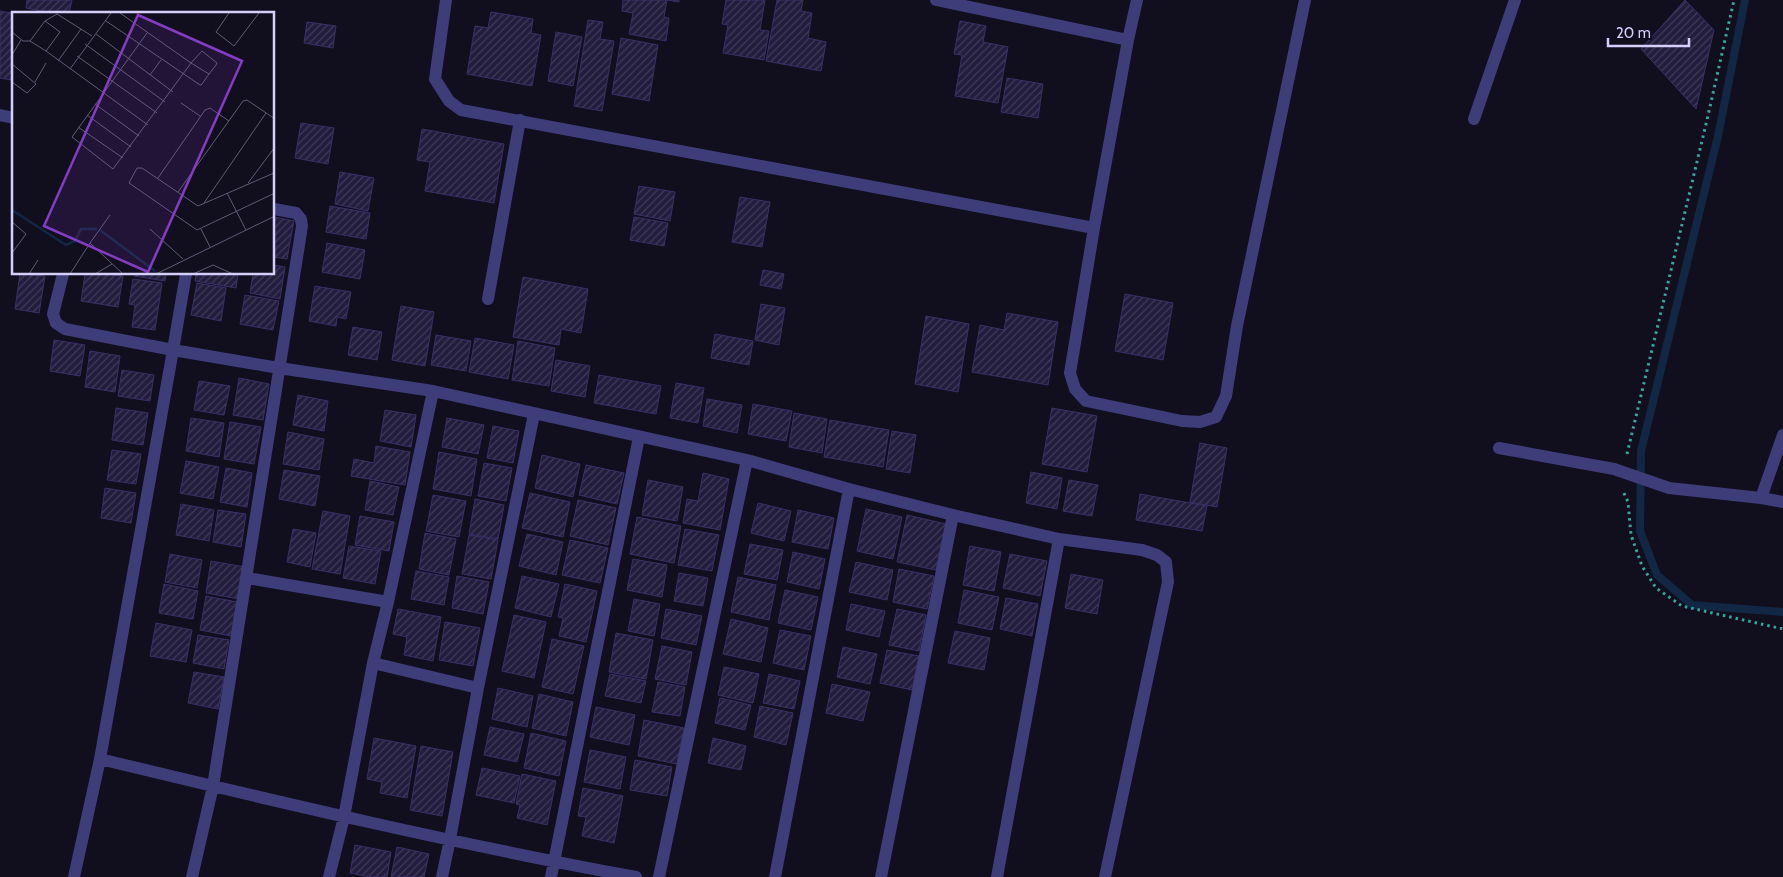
<svg xmlns="http://www.w3.org/2000/svg" width="1783" height="877" font-family="Cabin,sans-serif">
  <style>
    .lines { fill: none; stroke-linecap: round; stroke-linejoin: round }
    .stream { stroke: #122743; stroke-width: 8 }
    .building { fill: url(#building-hatch); stroke: #3a3067 }
    .path { stroke: #38a69d; stroke-width: 3; stroke-dasharray: 2.5 4; stroke-linecap: butt }
    .street { stroke: #3e3d79; stroke-width: 12 }
    .inset-river { fill: none; stroke: #122743; stroke-width: 2.5 }
    .inset-road { fill: none; stroke: #5f5c76; stroke-width: 1 }
    .view { fill: #843cc5; fill-opacity: 0.15; stroke: #843cc5; stroke-width: 2.5 }
    .inset-edge { fill: none; stroke: #d4d0fb; stroke-width: 2.5 }
  </style>
  <defs>
    <pattern id="building-hatch" width="6" height="6" patternUnits="userSpaceOnUse" patternTransform="scale(1.25)"><rect width="6" height="6" fill="#221c3d"/><path d="M-1 1l2-2M0 6l6-6M5 7l2-2" fill="none" stroke="#413c5a"/></pattern>
  </defs>
  <rect width="100%" height="100%" fill="#110e1e"/>
  <g class="lines">
    <path class="stream" d="M1745,0L1718,136L1641,451L1640,531L1657,575L1692,605L1783,612"/>
  </g>
  <path class="building" d="M27,0H72L69,14H57L26,8Z
    M623,0H679V2L667,0L664,17L669,18L666,41L629,34L633,13L622,11Z
    M726,0H765L760,30L769,31L764,60L723,53L728,25L722,24Z
    M777,0H803L801,11L812,13L808,38L826,42L821,71L766,61Z
    M1685,0L1714,30L1696,109L1641,49Z
    M0,11L17,14H14V64L11,80L0,78Z
    M491,12L533,19L531,33L541,35L532,86L467,74L475,26L488,28Z
    M588,20L603,22L600,39L614,41L602,111L574,106Z
    M960,21L986,26L983,42L1008,47L998,103L955,96L962,55L954,54Z
    M307,22L336,26L333,48L304,43Z
    M556,32L582,37L573,86L548,81Z
    M621,38L658,45L649,101L612,94Z
    M1007,78L1043,84L1038,118L1001,112Z
    M301,123L334,128L328,164L295,158Z
    M422,129L504,144L494,203L425,191L430,162L417,160Z
    M340,172L374,178L368,211L335,204Z
    M639,186L675,192L670,221L634,214Z
    M740,197L770,202L762,247L732,242Z
    M330,206L370,213L366,239L326,232Z
    M274,217L294,221L287,259L274,257Z
    M634,217L668,223L664,246L630,240Z
    M327,243L365,250L360,279L322,272Z
    M274,265L285,267L280,299L250,293L253,274H274Z
    M763,270L784,274L781,289L760,285Z
    M20,274L45,276L39,313L15,309Z
    M85,274H107L123,276L118,307L81,301Z
    M135,274H166L165,281L134,276Z
    M196,274H238L236,288L195,281Z
    M523,277L588,289L581,333L561,329L559,345L513,337Z
    M133,279L162,283L155,330L132,327L135,305L129,304Z
    M197,283L226,288L221,321L191,315Z
    M315,286L351,292L346,319L337,317L336,326L309,321Z
    M1125,294L1173,303L1163,360L1115,351Z
    M245,295L279,301L273,330L240,324Z
    M761,304L785,308L779,345L755,340Z
    M401,306L434,312L425,366L392,360Z
    M1007,313L1058,322L1048,385L972,372L980,325L1004,330Z
    M926,316L969,324L958,392L915,384Z
    M353,327L382,332L377,360L348,355Z
    M715,334L753,341L749,365L711,358Z
    M436,335L471,341L466,371L431,365Z
    M475,338L514,345L508,379L469,372Z
    M54,340L85,345L80,376L50,371Z
    M518,341L555,348L549,386L512,380Z
    M90,351L120,356L115,392L85,387Z
    M556,360L590,366L585,397L551,391Z
    M122,370L154,375L150,401L118,396Z
    M599,375L661,386L656,414L594,403Z
    M239,378L269,384L263,420L233,415Z
    M199,381L230,386L224,415L194,410Z
    M676,383L704,388L698,423L670,418Z
    M298,395L328,401L324,431L293,425Z
    M707,399L742,405L737,433L703,426Z
    M753,404L792,411L786,441L748,434Z
    M116,408L148,413L143,445L112,440Z
    M1052,408L1097,416L1087,472L1042,464Z
    M385,410L416,415L411,447L380,441Z
    M794,413L827,419L822,453L789,447Z
    M191,418L224,423L219,457L186,451Z
    M447,418L484,425L478,454L442,447Z
    M830,420L889,430L883,467L824,457Z
    M230,422L261,427L254,464L224,459Z
    M493,426L519,431L513,463L487,458Z
    M892,431L916,435L910,473L886,469Z
    M288,432L324,439L319,470L283,464Z
    M1200,443L1227,448L1217,507L1190,502Z
    M376,446L410,452L405,485L351,476L354,459L374,463Z
    M112,450L141,454L136,484L107,480Z
    M439,452L477,459L471,496L433,489Z
    M542,455L580,464L573,497L535,488Z
    M186,461L219,467L213,499L180,493Z
    M484,463L512,468L506,501L478,496Z
    M586,465L624,473L617,504L579,495Z
    M226,468L252,473L247,507L220,502Z
    M284,470L320,476L315,506L279,499Z
    M1031,472L1062,478L1057,509L1026,503Z
    M703,473L729,479L720,530L683,523L687,499L698,501Z
    M648,480L683,487L677,521L642,515Z
    M1069,480L1098,485L1092,516L1063,511Z
    M370,481L399,487L393,515L365,510Z
    M105,488L136,493L131,523L101,518Z
    M530,493L570,502L563,537L522,528Z
    M1140,494L1207,506L1202,531L1136,520Z
    M433,495L466,501L459,537L426,531Z
    M475,499L504,505L498,539L469,534Z
    M578,500L616,508L608,545L570,536Z
    M758,503L791,511L784,541L751,533Z
    M181,504L214,510L209,541L176,535Z
    M866,509L902,517L893,559L857,551Z
    M218,510L246,514L241,547L213,542Z
    M798,510L834,518L828,549L792,542Z
    M323,511L350,516L340,574L312,569Z
    M907,515L946,524L936,570L897,562Z
    M360,516L394,522L389,551L355,545Z
    M637,517L681,526L674,563L630,554Z
    M293,529L316,533L310,567L287,562Z
    M685,529L719,535L712,571L678,565Z
    M425,533L456,539L449,575L419,569Z
    M527,534L563,542L556,575L519,566Z
    M469,535L498,540L491,579L462,574Z
    M570,540L608,548L600,583L562,575Z
    M750,544L783,550L777,580L744,574Z
    M349,546L381,551L375,584L343,578Z
    M970,546L1001,552L994,591L963,585Z
    M793,552L825,559L819,589L787,582Z
    M170,554L202,560L197,588L165,582Z
    M1010,554L1047,561L1040,596L1003,588Z
    M633,559L667,565L662,597L627,590Z
    M211,561L245,567L239,599L206,593Z
    M856,562L893,570L887,600L849,592Z
    M899,569L934,576L927,609L893,602Z
    M416,571L449,577L444,605L411,599Z
    M679,573L708,578L703,606L674,601Z
    M1071,574L1103,580L1097,614L1065,608Z
    M457,576L489,582L483,614L452,608Z
    M522,576L559,584L551,617L515,608Z
    M738,577L776,585L769,620L731,612Z
    M164,584L198,591L193,619L159,613Z
    M565,584L597,591L586,642L559,636L563,618L558,617Z
    M785,590L818,597L811,630L778,623Z
    M964,590L999,597L992,630L958,623Z
    M206,596L237,602L231,636L200,630Z
    M1006,598L1038,604L1032,636L1000,629Z
    M634,599L660,604L654,636L628,631Z
    M851,604L885,611L879,637L846,630Z
    M398,609L441,617L433,661L404,655L407,637L393,634Z
    M666,609L702,616L696,645L661,638Z
    M897,609L926,615L919,651L889,645Z
    M514,615L546,622L534,678L502,671Z
    M731,619L768,628L761,662L723,654Z
    M445,622L480,628L473,666L439,660Z
    M156,623L192,630L186,662L150,656Z
    M780,630L811,636L804,670L773,663Z
    M955,631L990,638L984,670L948,663Z
    M616,633L653,640L646,679L609,672Z
    M198,635L229,640L224,669L193,663Z
    M552,639L584,646L573,694L542,687Z
    M662,646L692,652L686,685L655,679Z
    M843,647L877,654L870,684L837,677Z
    M887,650L919,656L912,690L880,683Z
    M724,667L759,674L753,703L718,695Z
    M194,672L224,677L218,709L188,703Z
    M610,674L646,681L641,703L605,696Z
    M769,674L800,681L794,709L763,703Z
    M658,682L685,687L680,716L652,712Z
    M832,684L870,692L863,721L826,713Z
    M498,688L533,696L527,727L492,719Z
    M539,694L573,702L566,736L532,728Z
    M720,698L751,705L745,730L715,723Z
    M760,706L793,713L786,745L754,737Z
    M596,707L635,715L629,745L590,737Z
    M644,720L684,728L677,764L638,756Z
    M490,727L524,734L517,762L484,755Z
    M531,733L566,741L559,776L524,768Z
    M374,738L416,746L407,798L380,793L382,782L367,779Z
    M713,738L746,746L741,770L708,763Z
    M421,746L453,752L442,816L410,810Z
    M590,750L626,757L620,789L584,782Z
    M635,760L672,767L667,796L630,790Z
    M482,768L520,776L514,803L476,795Z
    M522,774L556,781L547,825L517,818L520,805L516,804Z
    M583,788L623,796L614,843L582,836L586,817L578,816Z
    M355,845L391,852L387,877H370L350,873Z
    M397,847L429,854L424,877H391Z"/>
  <g class="lines">
    <path class="path" d="M1627,454L1707,120L1734,0
      M1624,493L1628,502L1631,535L1642,566L1656,588L1682,606L1783,629"/>
    <path class="street" d="M446,0L435,79L449,101L461,110L1094,228
      M936,0L1128,40
      M1137,0L1128,40L1094,228L1070,373L1075,389L1086,401L1182,421L1200,422L1216,417L1226,396L1237,326L1305,0
      M0,115L14,118
      M1474,119L1515,0
      M63,274L53,314L56,323L65,329L173,350L186,274
      M488,299L520,120
      M1783,435L1761,498L1783,502
      M1499,448L1614,469L1669,488L1761,498
      M247,578L388,602
      M373,663L478,688
      M100,759C278,802 456,844 636,877
      M74,877L100,759L173,350L279,368L433,391L747,460L849,489L953,515L1059,539L1142,550L1157,555L1166,562L1168,582L1105,877
      M192,877L213,786L302,226L301,219L296,213L274,209
      M329,877L344,817L373,663L388,602L433,391
      M442,877L450,839L478,688L534,414
      M551,877L639,437
      M659,877L747,460
      M775,877L849,489
      M881,877L953,515
      M997,877L1059,539"/>
  </g>
  <g transform="translate(12 12)">
    <rect width="262" height="262" fill="#110e1e"/>
    <path class="inset-river" d="M0,198L54,233L63,229L69,217H85M88,218L143,259"/>
    <path class="inset-road" d="M108,1L179,51L101,157L60,125L135,21M217,1L204,20L222,34L247,1M33,9L48,20L34,39M94,9L188,73H189L190,72L197,62L204,53L205,51L190,39L179,51L197,62M0,20L11,29H18L34,39L136,113M84,22L161,80M18,29L33,9L45,2L80,24M73,32L153,90M0,43L9,28M65,44L145,101M46,49L69,17M0,52L24,72L15,81L0,70M58,57L99,1M138,63L149,48M23,70L34,51M169,91L188,104M83,92L127,124M75,103L119,135M66,115L111,146M262,161L186,194L130,156H125L117,171L185,218L263,181M146,166L193,98L198,96L217,109M236,171L263,135M166,180L231,89L235,88L263,107M215,181L234,218M192,191L254,101M0,210L14,222L0,241M138,217L171,247M189,217L198,235M78,231L98,203M17,262L26,248M58,262L78,231L111,262M83,262L100,252M144,262L263,204M181,262L201,253L221,262"/>
    <path class="view" d="M126,3L230,49L136,260L32,214Z"/>
    <rect width="262" height="262" class="inset-edge"/>
  </g>
  <path d="M1608 38v8h81v-8" fill="none" stroke="#d4d0fb" stroke-width="2.5"/>
  <text x="1616" y="38" font-size="15" fill="#d4d0fb" stroke="#110e1e" stroke-width="4" paint-order="stroke">20 m</text>
</svg>
